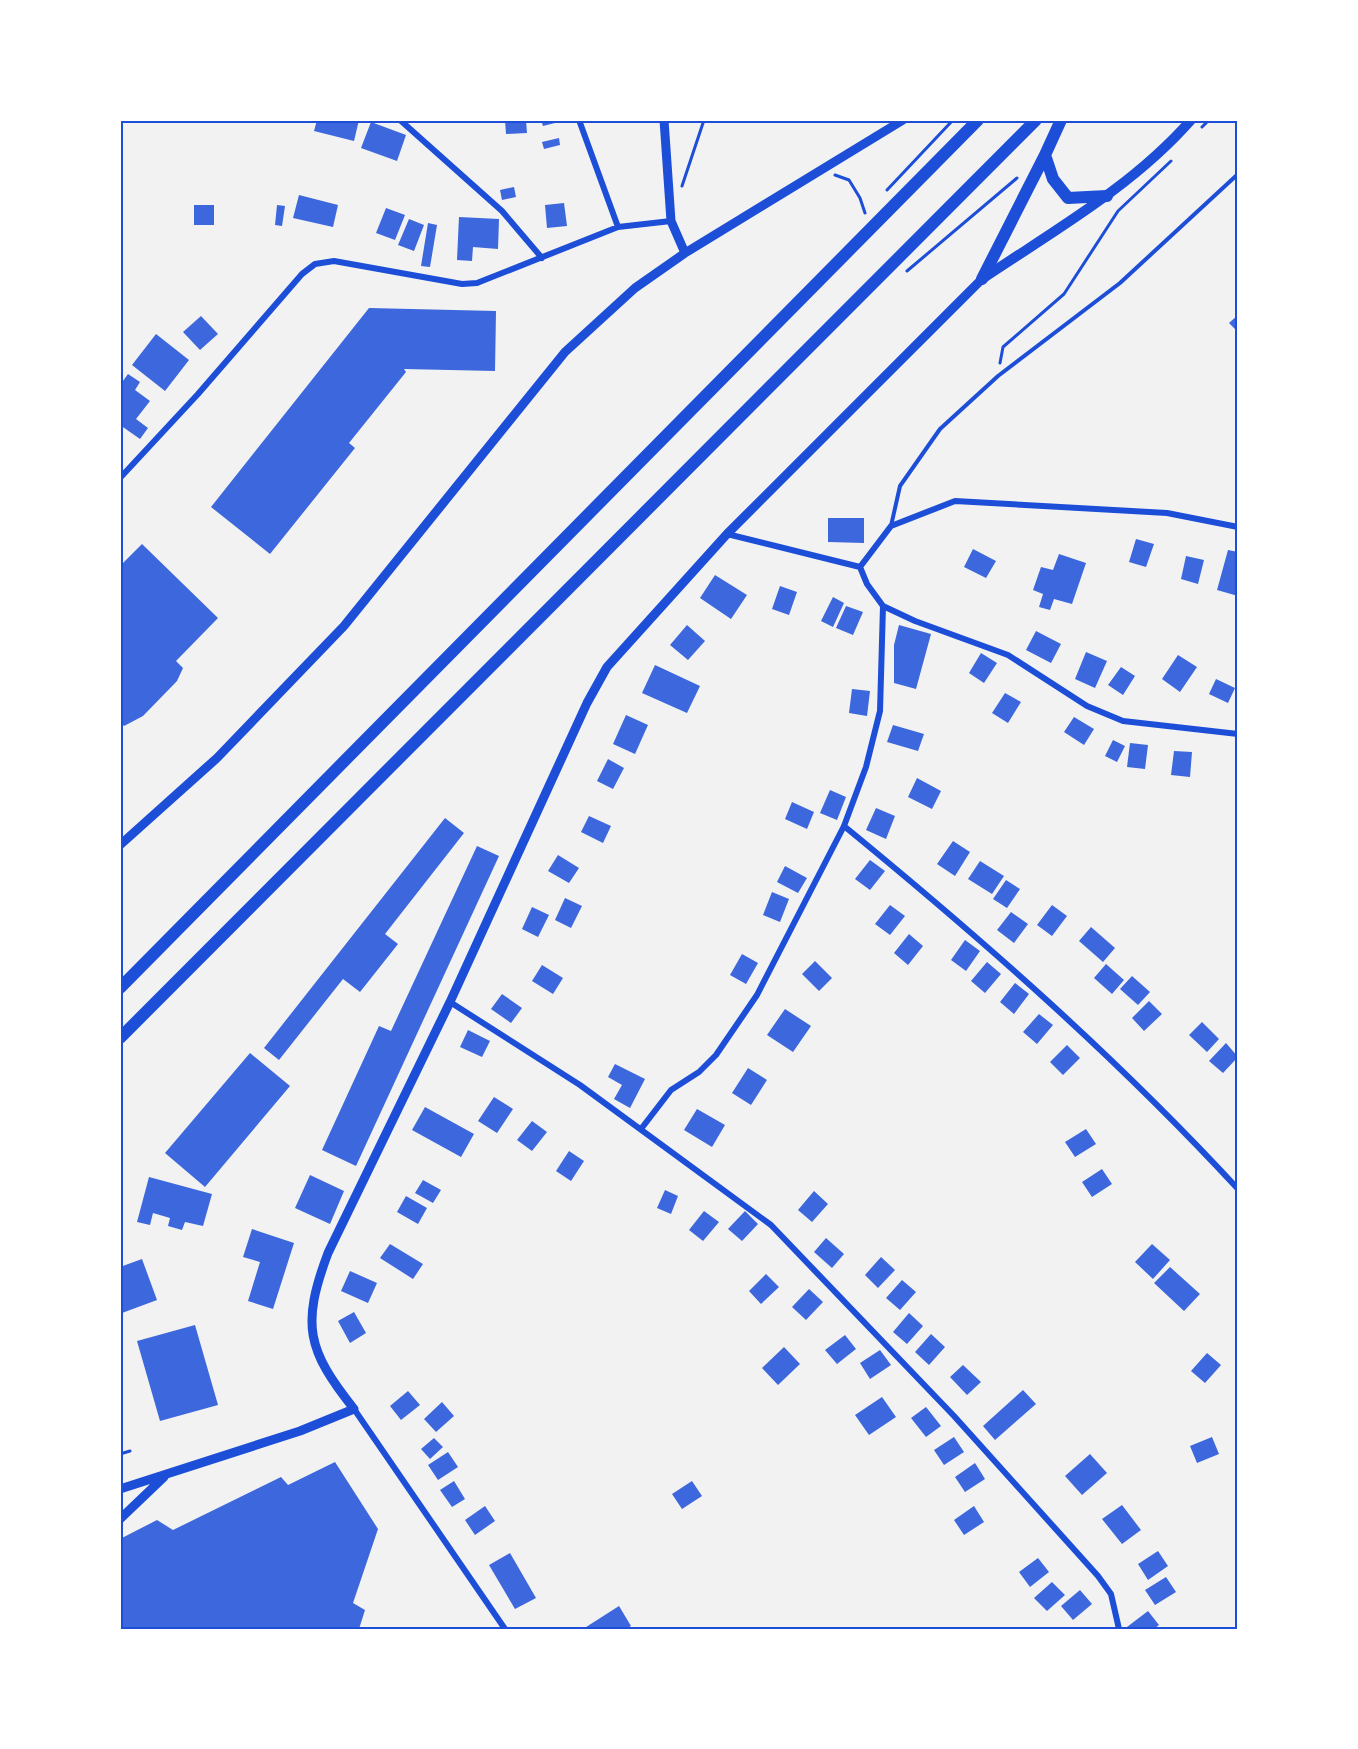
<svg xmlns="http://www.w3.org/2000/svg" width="1358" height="1749" font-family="Montserrat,sans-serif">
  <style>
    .building { fill: #3d67dc }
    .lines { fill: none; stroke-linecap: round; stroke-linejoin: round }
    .path { stroke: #1d4ed8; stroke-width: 3 }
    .service { stroke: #1d4ed8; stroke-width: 4 }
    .minor { stroke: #1d4ed8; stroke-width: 6 }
    .tertiary { stroke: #1d4ed8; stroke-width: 9 }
    .secondary { stroke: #1d4ed8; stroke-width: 10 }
    .primary { stroke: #1d4ed8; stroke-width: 12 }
    .neatline { fill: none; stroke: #1d4ed8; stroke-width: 2 }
  </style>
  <rect width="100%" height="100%" fill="#f2f2f2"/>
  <path class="building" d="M317,120H359L354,141L314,131Z
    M505,120H526L527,133L506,134Z
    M541,120H559V122L543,126Z
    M371,122L406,135L397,161L361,148Z
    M559,138L560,145L544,149L542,142Z
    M514,187L516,197L502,200L500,190Z
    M299,195L338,205L333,227L293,218Z
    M564,203L567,226L547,228L545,205Z
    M194,205H214V225H194Z
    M277,205L285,206L282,226L275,225Z
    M386,208L405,215L395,240L376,233Z
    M459,217L499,219L498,249L473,247L472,261L457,260Z
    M409,219L424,225L414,251L398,245Z
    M428,223L437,225L430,267L421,266Z
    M369,308L496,311L495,371L404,369L406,372L349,443L355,448L270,554L211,507Z
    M1238,315V332L1229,323Z
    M201,316L218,334L200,350L183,332Z
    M156,334L189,360L165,391L132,365Z
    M128,374L140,382L135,390L150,401L136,419L148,428L140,439L120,425V385Z
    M828,518H864V543L828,542Z
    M1136,539L1154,544L1146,567L1129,562Z
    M142,544L218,618L176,661L183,668L177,681L143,716L124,726L120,722V566Z
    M973,549L996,561L986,578L964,567Z
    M1228,550L1238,552V596L1217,590Z
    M1059,554L1086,563L1072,604L1054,599L1050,610L1039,607L1043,594L1033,590L1041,567L1053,570Z
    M1186,556L1204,560L1198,584L1181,579Z
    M715,575L747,595L731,619L700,598Z
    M780,586L797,592L789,615L772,609Z
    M833,597L844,603L833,627L821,621Z
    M846,606L863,612L853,635L836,628Z
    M687,625L705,641L688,660L670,645Z
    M899,625L931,634L916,689L894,683V645Z
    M1036,631L1061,644L1051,663L1026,650Z
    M1086,652L1107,661L1095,688L1075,679Z
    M981,653L997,663L984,683L969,673Z
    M1178,655L1197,667L1180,692L1162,679Z
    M655,665L700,686L687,713L642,693Z
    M1121,667L1135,676L1123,695L1108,685Z
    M1216,679L1235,688L1228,703L1209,694Z
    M852,689L870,691L867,716L849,713Z
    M1005,693L1021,702L1008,723L992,713Z
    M626,715L648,725L635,754L613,744Z
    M1074,717L1094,729L1084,745L1064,732Z
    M893,725L924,734L918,751L887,742Z
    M1113,740L1125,746L1117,762L1105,756Z
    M1130,743L1148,745L1145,769L1127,767Z
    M1174,751L1192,752L1190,777L1171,775Z
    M608,759L624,768L613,789L597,781Z
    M917,778L941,791L932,809L908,797Z
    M830,790L846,797L837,820L820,813Z
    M792,802L814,812L807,829L785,819Z
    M876,808L895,816L886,839L866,830Z
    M589,816L611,826L603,843L581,832Z
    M445,818L464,833L385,934L398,944L360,992L343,979L279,1060L264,1048Z
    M953,841L970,852L955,876L937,864Z
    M477,846L499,856L356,1166L322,1150L379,1026L391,1031Z
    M558,855L579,868L569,883L548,871Z
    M870,860L885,871L870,890L855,879Z
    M980,861L1004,876L992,894L968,879Z
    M785,866L807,878L798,893L777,882Z
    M1006,880L1020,889L1007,908L993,899Z
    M772,892L789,899L780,922L763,915Z
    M565,898L582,906L571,928L555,920Z
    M890,905L905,916L890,935L875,924Z
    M1052,905L1067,916L1052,936L1037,925Z
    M532,907L549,915L538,937L522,929Z
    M1011,912L1028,924L1014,943L997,930Z
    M1091,927L1115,948L1103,962L1079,941Z
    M909,934L923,946L908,965L894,953Z
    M965,940L980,951L966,971L951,960Z
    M742,954L758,963L746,984L730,975Z
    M815,961L832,978L819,991L802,974Z
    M987,962L1001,974L985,993L971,981Z
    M1106,964L1124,980L1112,994L1094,978Z
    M542,965L563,978L553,994L532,981Z
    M1132,976L1150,992L1138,1005L1120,989Z
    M1015,983L1029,994L1014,1014L1000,1002Z
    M502,994L522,1008L511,1023L491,1009Z
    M1149,1001L1162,1014L1144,1031L1132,1018Z
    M785,1009L811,1026L793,1052L767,1035Z
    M1039,1014L1053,1025L1037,1044L1023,1032Z
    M1202,1022L1219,1039L1207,1052L1189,1035Z
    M468,1030L490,1041L482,1057L460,1047Z
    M1226,1043L1238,1057L1223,1073L1209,1061Z
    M1067,1045L1080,1058L1063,1075L1050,1062Z
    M250,1053L290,1086L205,1187L165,1153Z
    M615,1064L645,1079L630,1108L614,1099L622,1085L608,1077Z
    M748,1068L767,1080L751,1105L732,1093Z
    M494,1097L513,1109L497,1133L478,1121Z
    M425,1107L474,1134L461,1157L412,1130Z
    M697,1109L725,1125L712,1147L684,1130Z
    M532,1121L547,1132L532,1151L517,1140Z
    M1086,1129L1096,1144L1075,1157L1065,1142Z
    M569,1151L584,1161L571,1181L556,1171Z
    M1102,1169L1112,1184L1092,1197L1082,1182Z
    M310,1175L344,1191L330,1224L295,1208Z
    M149,1177L212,1194L203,1226L185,1222L182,1230L168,1226L170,1218L153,1213L150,1225L137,1222Z
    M423,1180L441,1190L433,1203L415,1193Z
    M665,1190L678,1196L671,1214L657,1208Z
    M814,1191L828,1204L812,1222L798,1210Z
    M406,1196L427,1208L418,1224L397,1212Z
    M704,1211L719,1222L703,1241L689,1230Z
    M745,1211L758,1224L742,1241L728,1229Z
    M252,1229L294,1243L273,1309L248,1301L260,1262L243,1257Z
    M826,1238L844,1254L832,1268L814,1252Z
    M390,1244L423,1264L413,1279L380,1258Z
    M1152,1244L1170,1260L1153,1279L1135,1262Z
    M881,1257L895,1270L878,1288L865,1275Z
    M142,1259L157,1300L122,1313L120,1267Z
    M1170,1267L1200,1294L1184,1311L1154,1283Z
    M350,1271L377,1283L368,1303L341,1291Z
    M766,1274L779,1287L761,1304L749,1291Z
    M902,1280L916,1292L900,1310L886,1298Z
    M809,1289L823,1302L806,1320L792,1307Z
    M354,1312L366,1333L350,1343L338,1321Z
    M909,1313L923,1326L907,1344L893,1332Z
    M195,1325L218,1405L160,1421L137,1341Z
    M931,1334L945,1347L929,1365L915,1352Z
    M845,1335L856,1349L837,1364L825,1350Z
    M784,1347L800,1364L778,1385L762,1368Z
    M880,1350L891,1365L870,1379L860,1363Z
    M1207,1353L1221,1365L1205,1383L1191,1371Z
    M963,1365L981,1382L967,1395L950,1377Z
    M1023,1390L1036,1404L995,1440L983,1426Z
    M408,1391L420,1405L401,1420L390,1406Z
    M882,1397L896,1417L869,1435L855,1415Z
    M442,1402L454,1416L436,1432L424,1419Z
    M926,1407L941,1426L926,1437L911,1418Z
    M954,1437L964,1452L944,1465L934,1450Z
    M1212,1437L1219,1454L1197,1463L1190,1446Z
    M434,1438L443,1447L430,1459L421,1449Z
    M448,1452L458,1467L438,1480L428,1465Z
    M1090,1454L1107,1473L1082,1495L1065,1476Z
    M335,1462L378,1529L353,1603L365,1610L359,1629H120V1539L157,1520L173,1530L281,1477L288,1485Z
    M975,1463L985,1479L965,1492L955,1477Z
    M454,1481L465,1499L452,1507L440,1490Z
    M692,1481L702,1496L682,1509L672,1494Z
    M1122,1505L1141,1530L1122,1544L1102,1519Z
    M485,1506L495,1521L475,1535L465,1520Z
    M974,1506L984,1522L964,1535L954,1520Z
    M1158,1551L1168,1566L1148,1580L1138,1564Z
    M510,1553L536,1598L515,1609L489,1565Z
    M1038,1558L1049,1572L1030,1587L1019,1572Z
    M1166,1577L1176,1592L1155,1605L1145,1590Z
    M1052,1582L1065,1595L1047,1611L1034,1598Z
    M1080,1590L1092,1604L1073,1620L1061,1606Z
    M619,1606L631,1626L626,1629H583Z
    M1148,1611L1159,1625L1154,1629H1129L1127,1627Z"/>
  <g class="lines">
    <path class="path" d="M1202,127L1209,120
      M835,175L849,180L860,198L865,213
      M682,186L704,120
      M887,190L953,120
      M907,271L1017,178
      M1000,363L1003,347L1064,294L1118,211L1171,161
      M120,1454L130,1451"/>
    <path class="service" d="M891,526L900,486L940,429L998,376L1120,283L1238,174"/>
    <path class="minor" d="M400,120L502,211L542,258
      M579,120L618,227
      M120,478L198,394L302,274L315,264L334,261L462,284L477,283L618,227L671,221
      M727,534L860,567L867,584L883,606L915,621L1008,655L1087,706L1123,721L1238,734
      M860,567L891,526L955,501L1167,513L1238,527
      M844,826C983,940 1116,1057 1238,1189
      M450,1002L580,1085L771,1225L954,1416L1098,1576L1111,1594L1119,1629
      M641,1129L671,1090L699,1072L716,1055L757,995L844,826L866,767L880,711L883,606
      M354,1409L505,1629"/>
    <path class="tertiary" d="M664,120L671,221L685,253
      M120,845L217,758L344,626L565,352L635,288L685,253L903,120
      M120,1489L300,1431L354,1409C307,1350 301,1325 328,1253L450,1002L587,703L607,667L727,534L982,279
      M120,1519L164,1477"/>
    <path class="secondary" d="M982,279C1055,230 1133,186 1191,120"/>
    <path class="primary" d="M1061,120L1045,155L1053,179L1068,198L1107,196
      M982,279L1045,155
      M120,988L978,120
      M120,1038L1036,120"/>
  </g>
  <rect width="1358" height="1749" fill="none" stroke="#ffffff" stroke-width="243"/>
  <rect x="122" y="122" width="1114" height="1506" class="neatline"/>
</svg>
